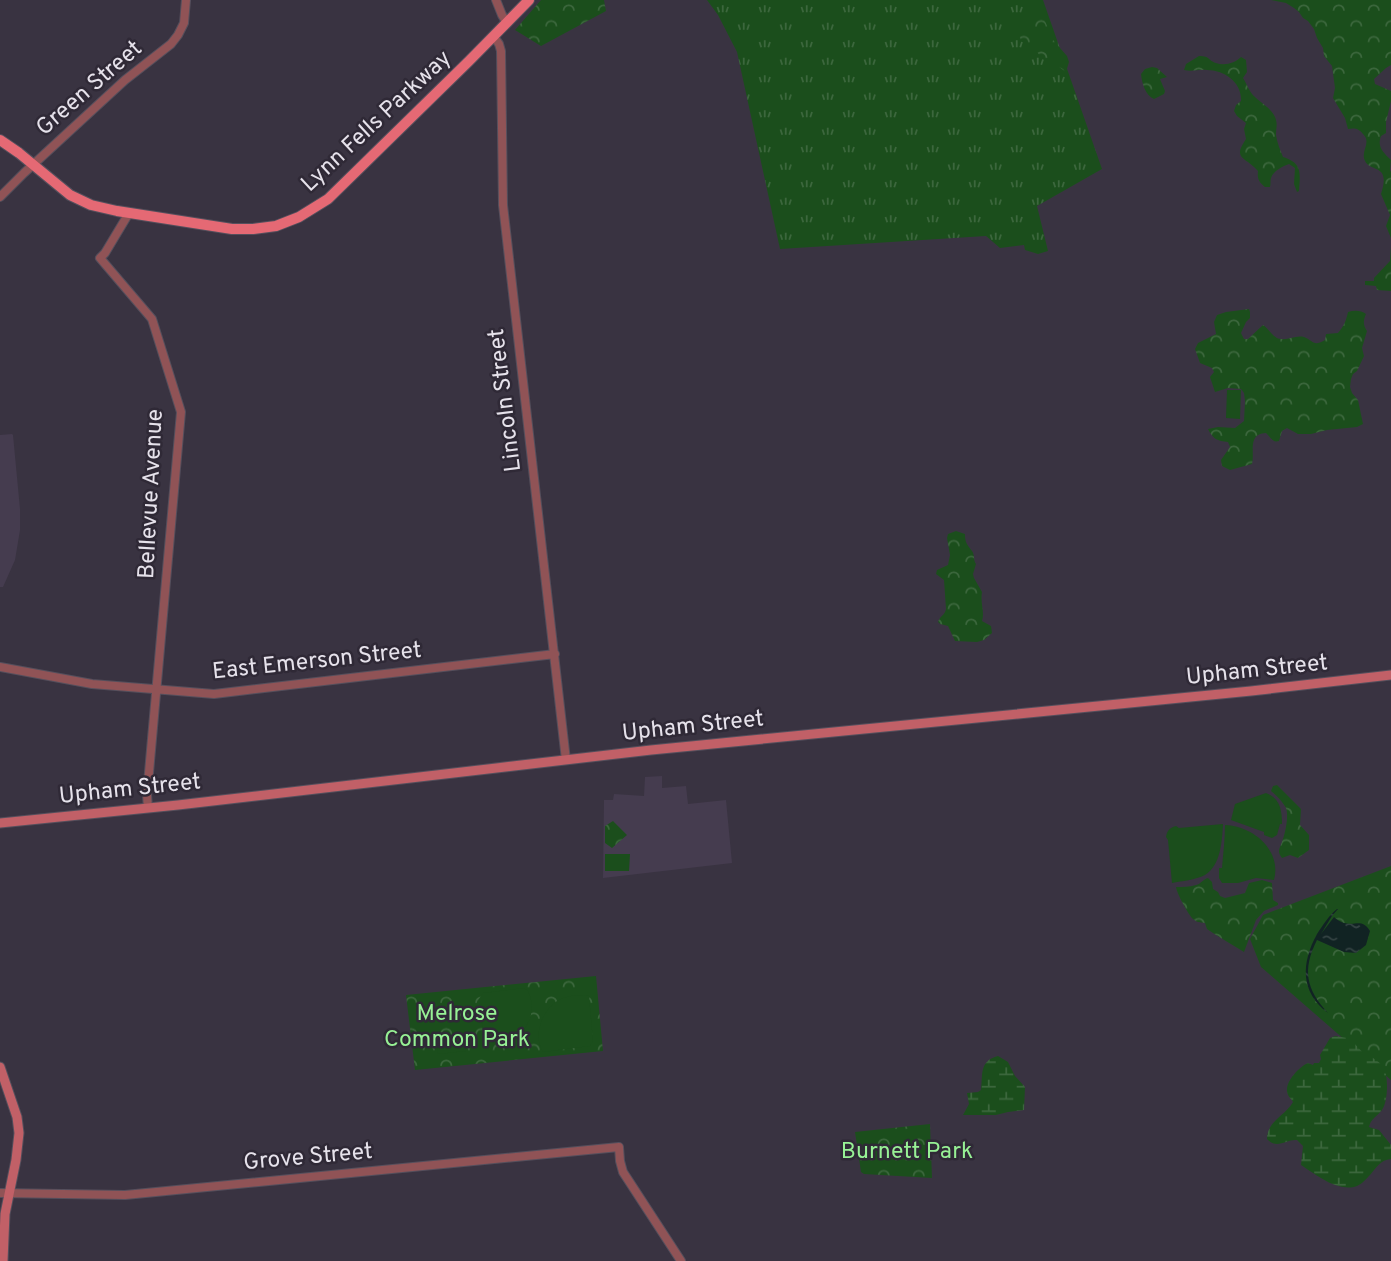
<svg xmlns="http://www.w3.org/2000/svg" width="1391" height="1261" font-family="Overpass,sans-serif">
  <style>
    .built { fill: #453c4f }
    .grass { fill: url(#grass-tufts) }
    .forest { fill: url(#forest-crowns) }
    .wetland { fill: url(#wetland-marsh) }
    .pitch { fill: #1b4e1c }
    .water { fill: url(#water-ripples) }
    .lines { fill: none; stroke-linecap: round; stroke-linejoin: round }
    .tertiary-casing { stroke: #554f5c; stroke-width: 10 }
    .secondary-casing { stroke: #554f5c; stroke-width: 11 }
    .primary-casing { stroke: #554f5c; stroke-width: 12 }
    .tertiary { stroke: #905356; stroke-width: 8 }
    .secondary { stroke: #c16067; stroke-width: 9 }
    .primary { stroke: #e56974; stroke-width: 10 }
    .labels { text-anchor: middle; dominant-baseline: central; stroke-width: 5; stroke-linejoin: round; paint-order: stroke }
    .street-label { font-size: 23px; fill: #e6e2eb; stroke: #2f2936 }
    .park-label { font-size: 23px; fill: #97f195; stroke: #2f2936 }
  </style>
  <defs>
    <pattern id="grass-tufts" width="24" height="20" patternUnits="userSpaceOnUse" patternTransform="scale(1.75)"><rect width="24" height="20" fill="#1b4e1c"/><path d="M3 7l-1-3M5 7V3M7 7l1-3M15 17l-1-3M17 17v-4M19 17l1-3" fill="none" stroke="#3c673d"/></pattern>
    <pattern id="forest-crowns" width="20" height="18" patternUnits="userSpaceOnUse" patternTransform="scale(1.75)"><rect width="20" height="18" fill="#1b4e1c"/><path d="M2 6a3 3 0 1 1 6 0M12 15a3 3 0 1 1 6 0" fill="none" stroke="#3c673d"/></pattern>
    <pattern id="wetland-marsh" width="20" height="14" patternUnits="userSpaceOnUse" patternTransform="scale(1.75)"><rect width="20" height="14" fill="#1b4e1c"/><path d="M1 5h8M5 5V1M11 12h8M15 12V8" fill="none" stroke="#3c673d"/></pattern>
    <pattern id="water-ripples" width="26" height="14" patternUnits="userSpaceOnUse" patternTransform="scale(1.75)"><rect width="26" height="14" fill="#112323"/><path d="M2 4q2-2 4 0t4 0M15 11q2-2 4 0t4 0" fill="none" stroke="#344343"/></pattern>
  </defs>
  <rect width="100%" height="100%" fill="#393341"/>
  <path class="built" d="M12,434L13,435L20,509V530L15,560L3,587H0V435Z
    M662,776V788L686,786L688,804L726,800L732,863L603,878L604,800H613L614,794L644,796L645,777Z"/>
  <path class="grass" d="M707,0H1043L1102,169L1037,206L1048,251L1038,254L1025,250L1024,245L1000,248L986,236L780,249L737,52L718,15Z"/>
  <path class="forest" d="M541,0H604L606,11L541,46L515,30Z
    M1271,0H1391V65L1386,68L1374,79L1375,84L1391,91V101L1386,122V133L1381,136C1377,147 1383,152 1391,160L1390,170L1391,172V238L1386,226L1390,215L1381,194C1391,163 1371,173 1365,161C1360,151 1372,143 1363,134C1358,128 1355,128 1348,129L1345,118L1333,98L1335,88L1332,66L1324,56L1323,48L1317,38L1314,29L1308,21L1303,18L1299,12L1294,8L1286,3Z
    M1038,13L1042,14L1053,40L1067,56L1069,62L1066,72L1054,63L1041,58L1038,53L1021,40L1017,30V23L1029,14Z
    M1199,56C1211,56 1207,60 1216,63C1225,66 1235,63 1241,57L1246,60L1247,72L1243,78C1247,84 1249,92 1255,97C1261,103 1271,108 1275,117C1278,124 1276,128 1276,135C1277,142 1280,150 1283,157C1303,163 1300,174 1299,191L1297,192L1294,184L1295,168L1289,164C1283,166 1273,171 1271,178C1270,181 1271,184 1270,187H1265C1259,182 1257,179 1258,171C1245,156 1232,160 1246,139L1244,129L1246,123L1237,116L1234,111L1236,105L1241,101C1242,82 1224,70 1207,70C1199,69 1192,72 1184,70L1186,64Z
    M1152,67L1157,68L1167,77L1160,79L1165,91L1164,94L1154,99C1145,95 1142,83 1141,74L1145,69Z
    M1391,247V291L1377,290L1376,286L1365,285V281H1374V278L1390,261Z
    M1249,309L1250,312V318L1246,322L1241,333L1244,339H1248L1263,325C1269,329 1274,339 1281,339C1289,340 1296,335 1304,337C1314,341 1313,347 1325,340L1326,334L1338,333C1344,326 1346,321 1348,312C1354,310 1361,310 1366,314C1363,321 1363,325 1367,331L1362,348L1364,356L1357,371L1353,374L1351,379L1350,387L1352,393L1358,400L1363,424L1357,427L1327,430L1311,434H1298L1287,428L1282,431L1279,441C1273,443 1271,438 1266,433C1247,434 1255,452 1252,464L1230,470L1222,466L1221,460L1230,447L1228,442C1217,441 1213,439 1208,429L1218,427L1235,428L1244,421L1245,401L1244,393L1241,389L1228,388L1215,392L1210,377L1214,372L1212,368L1200,363L1195,349L1198,343L1216,334L1214,322L1217,315L1226,312Z
    M956,531L965,534C965,543 967,544 972,551C975,555 973,560 976,564L973,574L974,578L982,592C980,603 985,612 982,621L991,626L992,633L984,640L977,642L955,641L948,626L940,624L938,622C940,616 945,615 946,609L944,580L936,574L937,570L948,565L950,555L947,538L948,534Z
    M1277,785L1301,809L1300,825L1309,835V850L1298,858L1290,855L1282,858C1277,851 1279,850 1282,842C1285,834 1289,817 1286,808C1283,802 1276,795 1271,791L1273,786Z
    M613,821L627,835L612,848L605,843V826Z
    M1391,866V1080L1261,967L1250,939L1263,915Z
    M1208,878L1212,882L1213,889L1218,892L1220,896L1225,898L1245,893L1249,883L1262,880L1272,883L1273,900L1278,903V905L1264,911L1256,920L1244,952L1216,935L1207,929L1205,923C1199,922 1198,923 1193,919C1188,914 1177,894 1176,887C1183,887 1189,887 1196,885C1201,884 1203,879 1208,878Z
    M596,976L603,1051L415,1070L406,995Z
    M930,1124L932,1178L864,1174L861,1172L855,1132Z"/>
  <path class="wetland" d="M1335,1036L1347,1038L1349,1041H1352L1367,1057L1370,1056C1374,1059 1380,1062 1383,1067C1389,1075 1388,1102 1382,1110C1377,1117 1371,1118 1369,1127L1379,1130L1391,1145V1159C1380,1160 1377,1167 1370,1175C1366,1179 1362,1184 1357,1186C1338,1193 1315,1174 1301,1165L1303,1146L1297,1140C1286,1139 1277,1150 1267,1139C1267,1121 1285,1116 1293,1102C1291,1099 1287,1095 1287,1091C1286,1081 1299,1067 1308,1063L1313,1065L1314,1063H1319L1321,1059L1320,1055L1330,1038Z
    M998,1056L1008,1062L1015,1076L1025,1087L1024,1110L1008,1112L996,1115H963L969,1104L967,1093L978,1092L981,1090C983,1074 979,1061 998,1056Z"/>
  <path class="pitch" d="M1227,390H1241L1240,419L1226,418Z
    M1266,793C1280,798 1282,810 1282,824H1280L1277,835L1272,838L1264,835V832L1231,820L1235,804Z
    M1223,824C1222,841 1221,865 1205,875C1195,880 1182,881 1172,883L1168,840L1166,837C1167,831 1169,828 1176,826L1179,828Z
    M1225,825C1253,826 1282,850 1274,880L1256,878L1238,883H1222L1219,878V868H1222C1223,854 1225,840 1225,825Z
    M605,854H630L629,871H605Z
    M524,988L528,991C542,1020 515,1051 484,1040L479,999L483,993Z
    M578,995L589,996L593,1041L590,1046L543,1052C533,1036 541,1012 557,1001C563,997 570,996 578,995Z
    M464,1037L466,1051L438,1054L436,1040Z"/>
  <path class="water" d="M1337,909H1338L1332,916L1321,934L1334,917C1336,919 1341,922 1344,923C1356,926 1362,918 1370,931L1366,945L1356,953L1344,952L1317,940C1302,970 1306,989 1328,1013C1300,992 1301,963 1317,934C1323,925 1329,915 1337,909Z"/>
  <g class="lines">
    <g class="tertiary-casing">
      <path id="tertiary" d="M496,0L502,15L507,23
        M494,37L499,44L501,51L503,205L566,760
        M0,197L24,173L125,80L171,44L178,35L184,23L186,0
        M129,213L105,253L100,258L152,319L181,412L147,795L148,808
        M0,667L92,684L214,694L555,654
        M0,1193L125,1195L619,1147L620,1161L623,1172L681,1261"/>
    </g>
    <g class="secondary-casing">
      <path id="secondary" d="M0,823L178,805L651,750L1251,691L1391,675
        M0,1067L17,1117L19,1133L16,1160L5,1214L3,1261"/>
    </g>
    <g class="primary-casing">
      <path id="primary" d="M0,140L19,153L70,195L91,205L117,211L232,229H253L276,226L299,217L328,199L469,61L529,0"/>
    </g>
    <use href="#tertiary" class="tertiary"/>
    <use href="#secondary" class="secondary"/>
    <use href="#primary" class="primary"/>
  </g>
  <g class="labels">
    <g class="street-label">
      <text transform="translate(90 89) rotate(-41)">Green Street</text>
      <text transform="translate(377 122) rotate(-43)">Lynn Fells Parkway</text>
      <text transform="translate(506 400) rotate(-97)">Lincoln Street</text>
      <text transform="translate(152 494) rotate(-87)">Bellevue Avenue</text>
      <text transform="translate(317 662) rotate(-6)">East Emerson Street</text>
      <text transform="translate(1257 671) rotate(-6)">Upham Street</text>
      <text transform="translate(693 727) rotate(-6)">Upham Street</text>
      <text transform="translate(130 790) rotate(-6)">Upham Street</text>
      <text transform="translate(308 1158) rotate(-5)">Grove Street</text>
    </g>
    <g class="park-label">
      <text x="457" y="1014">Melrose<tspan x="457" dy="26">Common Park</tspan></text>
      <text x="907" y="1152">Burnett Park</text>
    </g>
  </g>
</svg>
